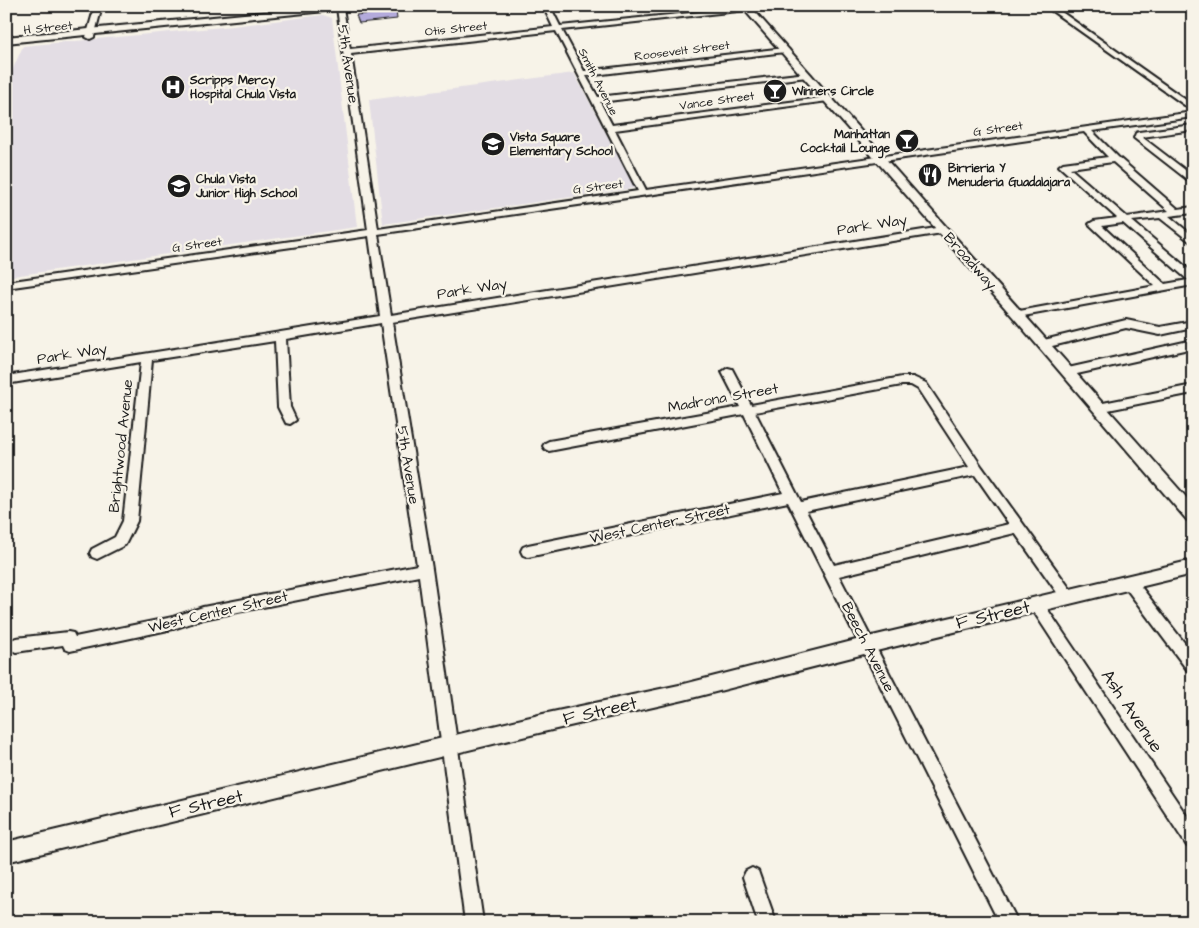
<svg xmlns="http://www.w3.org/2000/svg" width="1199" height="928" font-family="'Architects Daughter',sans-serif">
  <style>
    .built { fill: #e3dde4 }
    .building { fill: #b3aadb; stroke: #1c1c1c }
    .lines { fill: none; stroke-linecap: round; stroke-linejoin: round }
    .minor-casing { stroke: #1c1c1c; stroke-width: 4 }
    .major-casing { stroke: #1c1c1c; stroke-width: 4 }
    .minor { fill: #f7f3e8; fill-rule: evenodd }
    .major { fill: #f7f3e8; fill-rule: evenodd }
    .labels { text-anchor: middle; dominant-baseline: central; stroke-width: 4.5; stroke-linejoin: round; paint-order: stroke }
    .far-street-label { font-size: 12px; fill: #1c1c1c; stroke: #f7f3e8 }
    .far-poi-label { font-size: 12px; font-weight: bold; fill: #1c1c1c; stroke: #f7f3e8; text-anchor: start }
    .street-label { font-size: 15px; fill: #1c1c1c; stroke: #f7f3e8 }
    .near-street-label { font-size: 18px; fill: #1c1c1c; stroke: #f7f3e8 }
  </style>
  <rect width="100%" height="100%" fill="#f7f3e8"/>
  <filter id="ink" filterUnits="userSpaceOnUse"><feTurbulence type="fractalNoise" baseFrequency=".02" numOctaves="2"/><feDisplacementMap in="SourceGraphic" scale="10" xChannelSelector="R" yChannelSelector="G"/><feConvolveMatrix kernelMatrix="1 2 1 2 8 2 1 2 1" color-interpolation-filters="sRGB"/></filter>
  <g filter="url(#ink)">
    <path class="built" d="M323,15L332,18L357,227L6,277V73H11L23,46L233,26Z
      M574,73L635,188L383,224L369,100Z"/>
    <path class="building" d="M396,11L397,19L359,23L356,15Z"/>
    <g class="lines">
      <g class="minor-casing">
        <path id="minor" d="M95,6H102L94,37L90,39L86,37Z
          M339,6L343,8L350,49L553,27L543,6H550L560,26L749,7L750,8L747,10L562,30L584,71L785,48L789,50L785,52L586,76L598,97L807,73L811,75L807,77L600,102L612,125L828,97L832,99L828,101L615,130L646,190L1193,112V117L1092,131L1118,157L1178,209L1193,207V213L1169,216L1193,236V244L1160,218L1132,221L1193,273V285L1018,317L1013,314L1014,312L1155,286L1089,224L1094,221L1117,218L1059,166L1063,163L1108,157L1084,132L378,234L391,315L942,227L947,230L942,233L392,322L432,569L483,922H465L419,576L203,619L173,629L70,651L65,649L63,645L16,652L11,650L9,645L11,640L16,638L68,632L73,633L75,637L173,617L203,607L417,565L381,323L286,339L290,407L296,420L290,424L286,423L278,407L275,341L152,360L137,521L125,545L97,559L92,557L90,553L92,549L115,537L123,521L141,362L6,384V376L380,316L369,236L6,288V282L368,230L337,8ZM556,31L638,191L378,229L351,54ZM1113,162L1169,211L1127,217L1070,168ZM1123,223L1188,280L1165,284L1102,226Z
          M1045,6H1053L1193,105V111Z
          M1186,6H1193V10Z
          M1193,125V130L1142,137L1193,176V184L1134,138L1136,133L1139,132Z
          M1126,320L1160,327L1193,321V328L1160,335L1126,328L1044,348L1038,344L1044,340Z
          M1193,340V348L1068,376L1062,372L1068,368Z
          M728,368L732,369L751,405L902,377H913L926,383L982,467L1073,593L1075,597L1073,601L1068,603L1063,601L1015,533L839,576L1018,922H999L788,502L528,557L523,555L521,551L523,547L528,545L783,493L744,414L549,451L545,449L543,446L545,443L549,441L740,407L722,372ZM902,385H911L918,389L969,467L801,502L755,412ZM975,475L1009,524L834,565L806,511Z
          M1193,385V393L1098,412L1092,408L1098,404Z
          M1130,577L1135,579L1193,654V673L1188,671L1125,587L1123,583L1125,579Z
          M1037,599L1042,601L1193,825V848L1187,846L1032,609L1030,605L1032,601Z
          M752,868L758,871L776,922H758L743,877L746,871Z"/>
      </g>
      <g class="major-casing">
        <path id="major" d="M327,6H359L355,8L6,43V37Z
          M741,6H750L1193,505V522L1187,520L1013,317Z
          M1193,560V574L868,653L684,700L543,732L6,862V842L543,714L684,684L868,637Z"/>
      </g>
      <use href="#minor" class="minor"/>
      <use href="#major" class="major"/>
    </g>
  </g>
  <defs>
    <g id="hospital-disc" transform="scale(1.25)"><circle r="9.5" fill="#1c1c1c" stroke="#f7f3e8"/><path d="M-5-5h3v3.5h4V-5h3V5h-3V1.5h-4V5h-3Z" fill="#fff"/></g>
    <g id="bar-disc" transform="scale(1.25)"><circle r="9.5" fill="#1c1c1c" stroke="#f7f3e8"/><path d="M-6-5H6L.8 .8V4.5H3.5V6h-7V4.5H-.8V.8Z" fill="#fff"/></g>
    <g id="school-disc" transform="scale(1.25)"><circle r="9.5" fill="#1c1c1c" stroke="#f7f3e8"/><path d="M0-5L7-2L0 1L-7-2ZM-4 1L0 2.5L4 1V4Q0 6-4 4Z" fill="#fff"/></g>
    <g id="restaurant-disc" transform="scale(1.25)"><circle r="9.5" fill="#1c1c1c" stroke="#f7f3e8"/><path d="M-5-6h1v4h1v-4h1v4h1v-4h1v5L-1.5 .5V6h-2V.5L-5-1ZM5-6V6H3V1.5H1.5Q1.5-4 5-6Z" fill="#fff"/></g>
  </defs>
  <g fill-rule="evenodd">
    <use href="#hospital-disc" x="173" y="87"/>
    <use href="#bar-disc" x="775" y="91"/>
    <use href="#bar-disc" x="907" y="141"/>
    <use href="#school-disc" x="493" y="144"/>
    <use href="#restaurant-disc" x="930" y="175"/>
    <use href="#school-disc" x="179" y="186"/>
  </g>
  <g class="labels">
    <g class="far-street-label">
      <text transform="translate(48 28) rotate(-6)">H Street</text>
      <text transform="translate(456 29) rotate(-6)">Otis Street</text>
      <text transform="translate(682 51) rotate(-7)">Roosevelt Street</text>
      <text transform="translate(598 82) rotate(63)">Smith Avenue</text>
      <text transform="translate(717 101) rotate(-8)">Vance Street</text>
      <text transform="translate(998 129) rotate(-8)">G Street</text>
      <text transform="translate(598 187) rotate(-7)">G Street</text>
      <text transform="translate(197 245) rotate(-8)">G Street</text>
    </g>
    <g class="far-poi-label">
      <text x="190" y="80">Scripps Mercy<tspan x="190" dy="14">Hospital Chula Vista</tspan></text>
      <text x="792" y="91">Winners Circle</text>
      <text x="890" y="134" text-anchor="end">Manhattan<tspan x="890" dy="14">Cocktail Lounge</tspan></text>
      <text x="510" y="137">Vista Square<tspan x="510" dy="14">Elementary School</tspan></text>
      <text x="948" y="168">Birrieria Y<tspan x="948" dy="14">Menuderia Guadalajara</tspan></text>
      <text x="196" y="179">Chula Vista<tspan x="196" dy="14">Junior High School</tspan></text>
    </g>
    <g class="street-label">
      <text transform="translate(348 64) rotate(82)">5th Avenue</text>
      <text transform="translate(872 225) rotate(-9)">Park Way</text>
      <text transform="translate(970 261) rotate(48)">Broadway</text>
      <text transform="translate(472 289) rotate(-9)">Park Way</text>
      <text transform="translate(72 354) rotate(-9)">Park Way</text>
      <text transform="translate(723 398) rotate(-10)">Madrona Street</text>
      <text transform="translate(121 446) rotate(-84)">Brightwood Avenue</text>
      <text transform="translate(408 465) rotate(81)">5th Avenue</text>
      <text transform="translate(660 524) rotate(-12)">West Center Street</text>
      <text transform="translate(218 612) rotate(-13)">West Center Street</text>
      <text transform="translate(868 647) rotate(63)">Beech Avenue</text>
    </g>
    <g class="near-street-label">
      <text transform="translate(993 615) rotate(-13)">F Street</text>
      <text transform="translate(600 711) rotate(-13)">F Street</text>
      <text transform="translate(1132 711) rotate(56)">Ash Avenue</text>
      <text transform="translate(206 804) rotate(-13)">F Street</text>
    </g>
  </g>
  <rect width="1199" height="928" fill="none" stroke="#f7f3e8" stroke-width="25"/>
  <rect x="12" y="12" width="1174" height="903" fill="none" stroke="#1c1c1c" stroke-width="2" filter="url(#ink)"/>
</svg>
